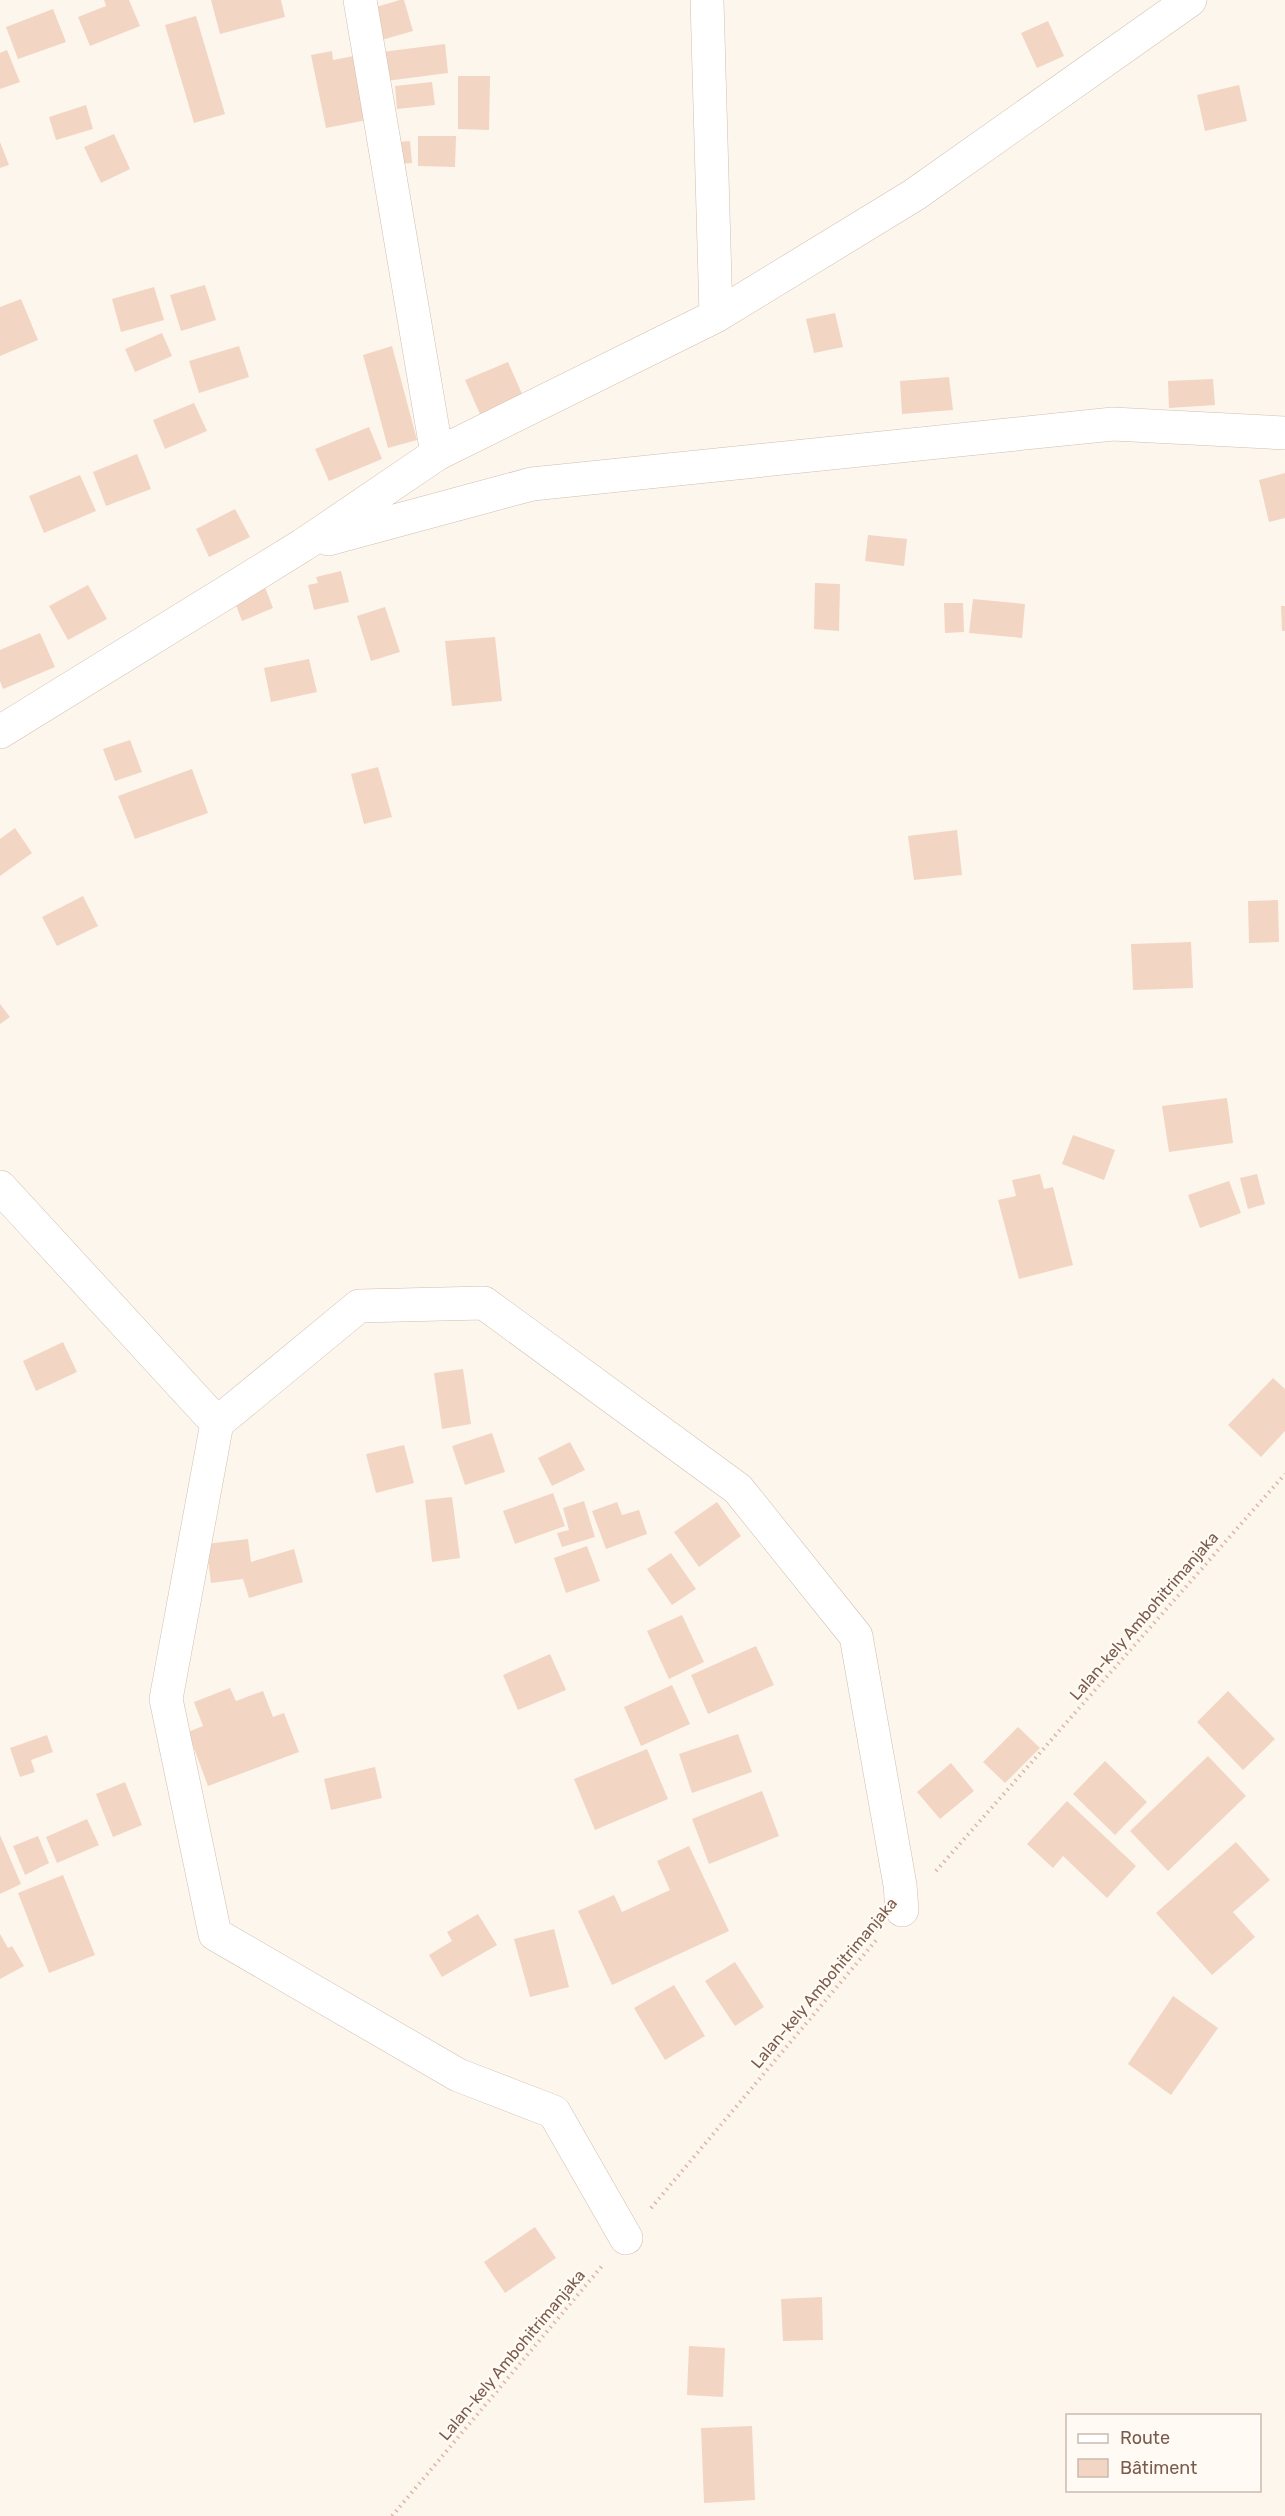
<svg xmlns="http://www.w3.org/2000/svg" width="1285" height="2516" font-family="Rubik,sans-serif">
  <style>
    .building { fill: #f3d5c3 }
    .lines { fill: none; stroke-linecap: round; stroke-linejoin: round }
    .street-casing { stroke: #d1beb0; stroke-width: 34 }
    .path { stroke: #d9b8a5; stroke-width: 4; stroke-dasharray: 1.5 4.5; stroke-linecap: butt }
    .street { stroke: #fff; stroke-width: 33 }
    .labels { text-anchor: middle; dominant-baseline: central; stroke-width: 5; stroke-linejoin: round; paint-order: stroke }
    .street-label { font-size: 16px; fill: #7a5c4d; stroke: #fffaf3 }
  </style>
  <rect width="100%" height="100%" fill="#fdf6ec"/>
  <path class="building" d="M104,0H129L140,26L90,46L78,17L106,6Z
    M211,0H281L285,17L220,34Z
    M400,0H404L413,31L378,41L369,9Z
    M53,9L66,42L18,59L6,27Z
    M196,16L225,114L194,123L165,25Z
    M1048,21L1064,56L1037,68L1021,33Z
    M445,44L448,73L386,81L382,52Z
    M7,50L20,82L0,89V53Z
    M332,51L333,60L359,55L372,119L326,128L311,55Z
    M458,76H490L489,130L458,129Z
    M432,82L435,105L397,109L395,86Z
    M1239,85L1247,121L1205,131L1197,95Z
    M86,105L93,129L56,140L49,117Z
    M114,134L130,169L101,183L84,147Z
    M418,136H456L455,167L418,166Z
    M410,141L412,163L399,164L398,142Z
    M0,142L9,165L0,168Z
    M205,285L216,320L181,331L170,295Z
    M154,287L164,320L121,332L112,299Z
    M21,299L38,340L0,356V307Z
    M835,313L843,347L814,353L806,319Z
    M162,333L172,356L135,372L125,349Z
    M239,346L249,377L199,393L189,361Z
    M392,346L417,440L388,448L363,355Z
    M508,362L523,396L480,414L465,380Z
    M949,377L953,410L902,414L900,381Z
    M1213,379L1215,405L1169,408L1168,381Z
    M194,403L207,431L165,449L153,420Z
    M369,427L382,459L329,481L315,449Z
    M137,454L151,489L106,506L93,472Z
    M1285,473V518L1269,522L1259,480Z
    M80,475L96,511L44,533L29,496Z
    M235,509L250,537L209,557L196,529Z
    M868,535L907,539L904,566L865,561Z
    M341,571L349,602L314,610L308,585L318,583L316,577Z
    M263,582L273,608L242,621L232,595Z
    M815,583L840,584L839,631L814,629Z
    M88,585L107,619L68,640L49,606Z
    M973,599L1025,604L1022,638L969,633Z
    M944,603H963L964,632L945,633Z
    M1281,606H1285V631H1282Z
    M385,607L400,652L371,661L357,616Z
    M40,633L55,667L3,689L0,681V650Z
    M495,637L502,701L452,706L445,641Z
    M309,659L317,692L271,702L264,668Z
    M130,740L142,772L115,781L103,749Z
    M378,767L392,817L364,824L351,774Z
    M192,769L208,813L135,839L118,796Z
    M15,828L32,853L0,876V839Z
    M957,830L962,875L914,880L908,836Z
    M83,896L98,926L57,946L42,917Z
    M1278,900L1279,942L1249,943L1248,901Z
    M1191,942L1193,988L1133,990L1131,944Z
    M0,1004L10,1017L0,1024Z
    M1227,1098L1233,1143L1169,1152L1162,1106Z
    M1073,1135L1115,1150L1104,1180L1062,1164Z
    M1040,1174L1044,1189L1053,1187L1073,1265L1019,1279L998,1200L1016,1196L1012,1180Z
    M1257,1174L1265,1204L1248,1209L1240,1178Z
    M1229,1181L1241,1213L1200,1228L1188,1195Z
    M63,1342L77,1372L36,1391L23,1361Z
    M463,1369L471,1424L442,1429L434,1373Z
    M1273,1378L1285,1389V1431L1261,1457L1228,1425Z
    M492,1433L505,1472L465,1485L452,1446Z
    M570,1442L585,1470L552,1486L538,1458Z
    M404,1445L414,1483L376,1493L366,1454Z
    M553,1493L565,1526L515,1544L503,1511Z
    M452,1497L460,1558L432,1562L425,1500Z
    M584,1501L595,1537L562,1547L557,1533L569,1530L563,1508Z
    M617,1502L622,1515L639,1510L647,1534L606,1549L592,1511Z
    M717,1502L741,1536L699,1567L674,1532Z
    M248,1539L251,1562L294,1549L303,1582L249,1598L243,1579L211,1583L206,1544Z
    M587,1546L600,1581L566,1593L554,1558Z
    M671,1553L696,1589L672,1605L647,1569Z
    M682,1615L704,1662L669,1679L647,1631Z
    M756,1646L774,1685L708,1714L691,1675Z
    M550,1654L566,1690L518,1710L503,1675Z
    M672,1685L690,1724L641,1746L624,1707Z
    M230,1688L236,1701L263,1691L273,1717L284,1713L299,1752L208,1786L188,1732L203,1726L194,1702Z
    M1228,1691L1275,1739L1243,1770L1197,1722Z
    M1018,1727L1040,1748L1005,1783L983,1762Z
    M738,1734L752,1772L692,1793L679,1754Z
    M47,1735L53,1752L31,1760L35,1772L20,1777L10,1748Z
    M647,1749L668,1799L595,1830L574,1779Z
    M1208,1756L1246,1796L1168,1871L1130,1831Z
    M1105,1761L1147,1802L1115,1835L1073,1794Z
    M951,1763L974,1791L940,1819L917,1792Z
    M375,1767L382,1798L331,1810L324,1779Z
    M125,1782L142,1825L113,1837L96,1794Z
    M762,1791L779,1836L709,1864L692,1819Z
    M1067,1801L1136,1866L1107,1898L1063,1856L1053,1868L1027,1844Z
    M87,1819L99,1845L57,1863L46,1837Z
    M0,1835L21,1884L0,1894Z
    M38,1836L49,1863L25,1875L13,1846Z
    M1236,1842L1270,1880L1233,1912L1255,1937L1212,1975L1156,1913Z
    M689,1846L729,1931L612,1985L578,1911L614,1895L622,1912L670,1890L657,1861Z
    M63,1875L95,1955L49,1973L18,1893Z
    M478,1914L497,1945L442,1977L429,1955L452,1941L447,1932Z
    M554,1929L569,1987L530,1997L514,1939Z
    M0,1934L8,1948L12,1946L24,1966L0,1979Z
    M735,1962L764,2007L735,2026L705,1981Z
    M674,1985L705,2036L665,2060L634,2008Z
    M1173,1996L1218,2028L1171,2095L1128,2064Z
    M535,2227L556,2258L505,2293L484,2262Z
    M822,2297L823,2340L783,2341L781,2299Z
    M689,2346L725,2348L723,2397L687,2395Z
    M752,2426L755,2500L704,2503L701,2428Z"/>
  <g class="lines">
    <g class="street-casing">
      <path id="street" d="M360,0L437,454
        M707,0L716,316
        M328,539L532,484L1113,424L1285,433
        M0,732L303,545L437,454L716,316L914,195L1190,0
        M0,1187L217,1423L359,1306L484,1303L738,1489L856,1636L900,1885L902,1910
        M217,1423L166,1699L215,1934L458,2075L554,2112L626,2238"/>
    </g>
    <path class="path" d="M936,1871L1285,1474
      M651,2208L878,1938
      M392,2516L602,2266"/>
    <use href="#street" class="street"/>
  </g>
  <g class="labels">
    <g class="street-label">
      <text transform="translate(1144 1616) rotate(-49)">Lalan-kely Ambohitrimanjaka</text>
      <text transform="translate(824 1983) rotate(-50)">Lalan-kely Ambohitrimanjaka</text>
      <text transform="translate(512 2355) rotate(-50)">Lalan-kely Ambohitrimanjaka</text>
    </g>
  </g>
  <rect x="1066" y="2414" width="195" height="78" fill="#fffaf3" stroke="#cabbb1" stroke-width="1.5"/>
  <rect x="1078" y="2434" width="30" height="9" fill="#ffffff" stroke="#cabbb1" stroke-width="1.5"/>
  <text x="1120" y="2444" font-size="18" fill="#7a5c4d">Route</text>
  <rect x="1078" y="2459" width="30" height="18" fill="#f3d5c3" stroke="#cabbb1" stroke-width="1.5"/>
  <text x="1120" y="2474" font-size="18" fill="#7a5c4d">Bâtiment</text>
</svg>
